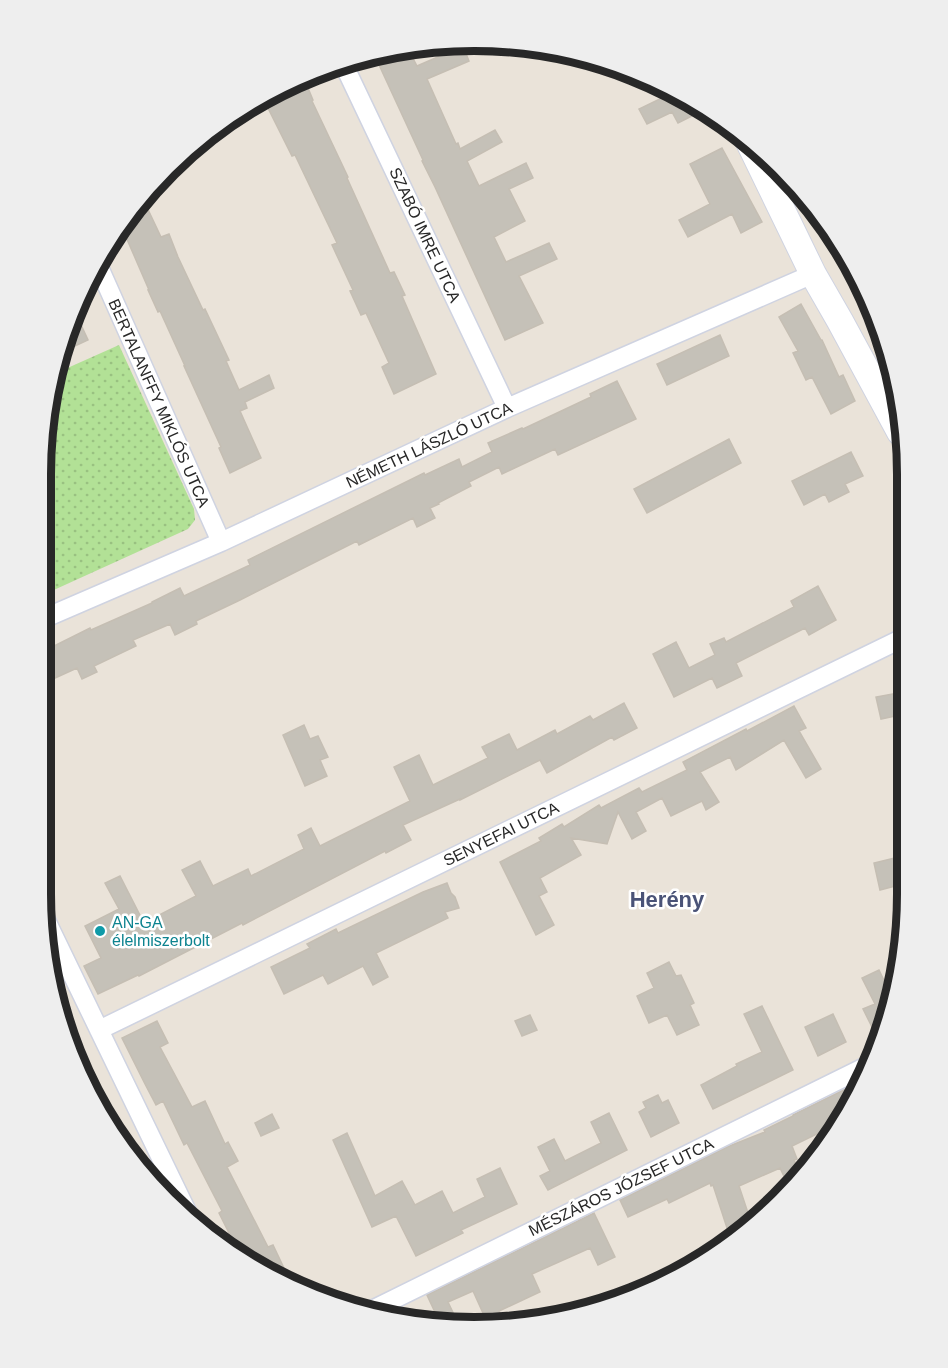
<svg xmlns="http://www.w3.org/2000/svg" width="948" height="1368" font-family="Arial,sans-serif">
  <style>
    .grass { fill: url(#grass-dots) }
    .building { fill: #c5c1b8; stroke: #c5beb3; stroke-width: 1.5 }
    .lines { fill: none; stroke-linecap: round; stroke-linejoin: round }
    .street-casing { stroke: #cfd3e1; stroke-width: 21 }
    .secondary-casing { stroke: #cfd3e1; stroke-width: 28 }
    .street { stroke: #fff; stroke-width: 18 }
    .secondary { stroke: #fff; stroke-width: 26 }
    .culture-dot { fill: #0f9aa8; stroke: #fff; stroke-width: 2 }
    .labels { text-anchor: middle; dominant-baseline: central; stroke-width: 5; stroke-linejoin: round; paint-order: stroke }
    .street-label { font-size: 16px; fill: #282828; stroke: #fff }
    .culture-label { font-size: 16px; fill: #0d838f; stroke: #fff; text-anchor: start }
    .district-label { font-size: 22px; font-weight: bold; fill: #4a5377; stroke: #fff }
    .rim { fill: none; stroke: #282828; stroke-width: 8 }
  </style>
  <defs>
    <pattern id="grass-dots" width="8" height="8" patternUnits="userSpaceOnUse" patternTransform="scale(1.5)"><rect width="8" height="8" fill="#b2e196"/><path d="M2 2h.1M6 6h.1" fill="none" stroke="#99c181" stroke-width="1.8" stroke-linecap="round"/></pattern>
  </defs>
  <rect width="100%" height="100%" fill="#eae3d9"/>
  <path class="grass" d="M119,345L194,509L195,520L188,529L45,594L49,390L54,374Z"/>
  <path class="building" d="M463,46L469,61L427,79L456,144L458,143L460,149L495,130L502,142L467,161L479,186L526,163L533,178L509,189L525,221L494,237L506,262L549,243L557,259L519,276L543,323L505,340L435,187L422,161L423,160L374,54L390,49L407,47L417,66Z
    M303,76L313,100L312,101L348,177L347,178L390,273L394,272L405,295L402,296L436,374L394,394L382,367L389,363L366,313L361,315L350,291L353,290L332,245L337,243L295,155L292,156L263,98Z
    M674,92L706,109L678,123L672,112L647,124L639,109Z
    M722,148L762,222L741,233L732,214L688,237L679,220L710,204L690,164Z
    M144,201L161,237L169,234L178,257L203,310L205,309L229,360L226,361L239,390L269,375L274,388L245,402L247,408L240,411L261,458L230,473L219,448L221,447L184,366H185L160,311L158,312L148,290H149L123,230Z
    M801,304L821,340H822L839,377L843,375L855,401L831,414L812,377L806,380L793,353L798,351L779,317Z
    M75,312L88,340L62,352L68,334Z
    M720,335L729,356L667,385L657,364Z
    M617,381L636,419L558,455L555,449L502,474L499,467L469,482L471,486L438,503L439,504L430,508L435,518L417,527L413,518L359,545L357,541L240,600L196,621L197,624L175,635L170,624L133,640L136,646L94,666L97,672L82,679L77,668L44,683V651L90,628L91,630L152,603V602L180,588L184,596L250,565L248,560L424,473L425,475L459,459L462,467L492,452L488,443L522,428L523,429L591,397L590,394Z
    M729,439L741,463L647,513L634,489Z
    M851,452L863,476L845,484L849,492L829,502L825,494L804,505L792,481Z
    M818,586L836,620L809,635L805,628L736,663L742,676L717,688L712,678L674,697L653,654L676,642L689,668L715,655L710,644L724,638L726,642L794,607L791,601Z
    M904,692L905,714L881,719L876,697Z
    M624,703L637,728L614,740L612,737L547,773L540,760L460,800V799L403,825L411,840L386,853L385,851L243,925L242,923L139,976L138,975L98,994L84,966L101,958L85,926L119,909L105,883L120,876L144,923L196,896L182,870L200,861L213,886L248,869L251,876L304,849L298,835L311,828L320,846L410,801L394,767L419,755L433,785L488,758L482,747L509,734L517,750L555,730L557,734L590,716L593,720Z
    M794,706L806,728L799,731L821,769L806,778L784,740L736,770L730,757L700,772L719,802L706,810L702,801L671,816L662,798L636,812L646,831L632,839L618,812L607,844L571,838L581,855L540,878L547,892L539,896L554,925L536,935L500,862L541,841L539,838L562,824L564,827L599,805L601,808L639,788L642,792L687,770L683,762L746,729L747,731Z
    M304,725L310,739L318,736L328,757L320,760L327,776L305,786L283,735Z
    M907,855V883L880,890L874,863Z
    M447,883L451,893L455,897L459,908L445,912L448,918L376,953L388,977L373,985L363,966L328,984L323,975L284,994L271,967L310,948L307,944L336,929L338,933L423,892Z
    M669,962L676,976L681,975L694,1003L690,1005L699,1025L677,1035L667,1015L649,1023L637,996L654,988L647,973Z
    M879,970L893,999L886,1023L873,1029L863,1009L875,1004L862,978Z
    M762,1006L793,1070L713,1109L701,1085L737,1066L736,1064L762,1052L744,1014Z
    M833,1014L846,1042L818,1056L805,1027Z
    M530,1015L537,1030L522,1036L515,1021Z
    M157,1021L168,1043L160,1047L192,1107L205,1101L225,1144L228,1142L238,1161L227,1167L268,1247L273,1245L292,1285L238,1251L219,1213L222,1211L187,1143L184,1145L163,1101L156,1105L145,1084L122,1038Z
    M864,1080L835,1134L831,1127L792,1146L797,1159L794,1160L801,1176L790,1189L780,1168L739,1186L751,1222L730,1237L713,1185L711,1186L710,1183L669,1203L667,1199L628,1217L620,1200L727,1147L765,1132L764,1130L793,1116V1115Z
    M658,1095L662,1103L668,1100L679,1123L651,1137L639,1112L646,1108L643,1102Z
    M609,1113L627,1150L548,1190L540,1176L550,1171L538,1147L554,1139L565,1161L601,1143L591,1122Z
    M272,1114L279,1128L261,1136L255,1123Z
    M347,1133L375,1196L402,1181L415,1205L442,1191L453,1213L485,1197L477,1179L500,1168L517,1204L461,1230L463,1233L416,1256L396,1216L372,1227L333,1140Z
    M594,1213L615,1257L598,1265L590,1248L532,1274L540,1292L499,1311L502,1317L494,1321L487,1322L473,1291L448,1302L458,1323H440L427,1295Z"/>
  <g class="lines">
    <g class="street-casing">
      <path id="street" d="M343,63L507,408
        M98,265L221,542
        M45,618L221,542L507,408L813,274
        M43,914L192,1222
        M99,1030L903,638
        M370,1311L873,1063"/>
    </g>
    <g class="secondary-casing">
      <path id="secondary" d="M748,140L813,274L840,321L900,432"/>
    </g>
    <use href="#street" class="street"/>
    <use href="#secondary" class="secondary"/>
  </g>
  <circle class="culture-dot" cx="100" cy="931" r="6"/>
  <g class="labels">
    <g class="street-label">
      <text transform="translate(425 235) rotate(65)">SZABÓ IMRE UTCA</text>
      <text transform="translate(159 403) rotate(66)">BERTALANFFY MIKLÓS UTCA</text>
      <text transform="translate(429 445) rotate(-25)">NÉMETH LÁSZLÓ UTCA</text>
      <text transform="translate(501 834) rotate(-26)">SENYEFAI UTCA</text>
      <text transform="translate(621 1187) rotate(-26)">MÉSZÁROS JÓZSEF UTCA</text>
    </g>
    <g class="culture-label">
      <text x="112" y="922">AN-GA<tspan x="112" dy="18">élelmiszerbolt</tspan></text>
    </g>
    <g class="district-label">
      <text x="667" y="899">Herény</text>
    </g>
  </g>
  <path d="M0 0H948V1368H0ZM474 51H474A423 423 0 0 1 897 474V894A423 423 0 0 1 474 1317H474A423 423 0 0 1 51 894V474A423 423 0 0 1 474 51Z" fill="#eee" fill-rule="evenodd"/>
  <path class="rim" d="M474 51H474A423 423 0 0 1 897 474V894A423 423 0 0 1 474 1317H474A423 423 0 0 1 51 894V474A423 423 0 0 1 474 51Z"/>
</svg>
